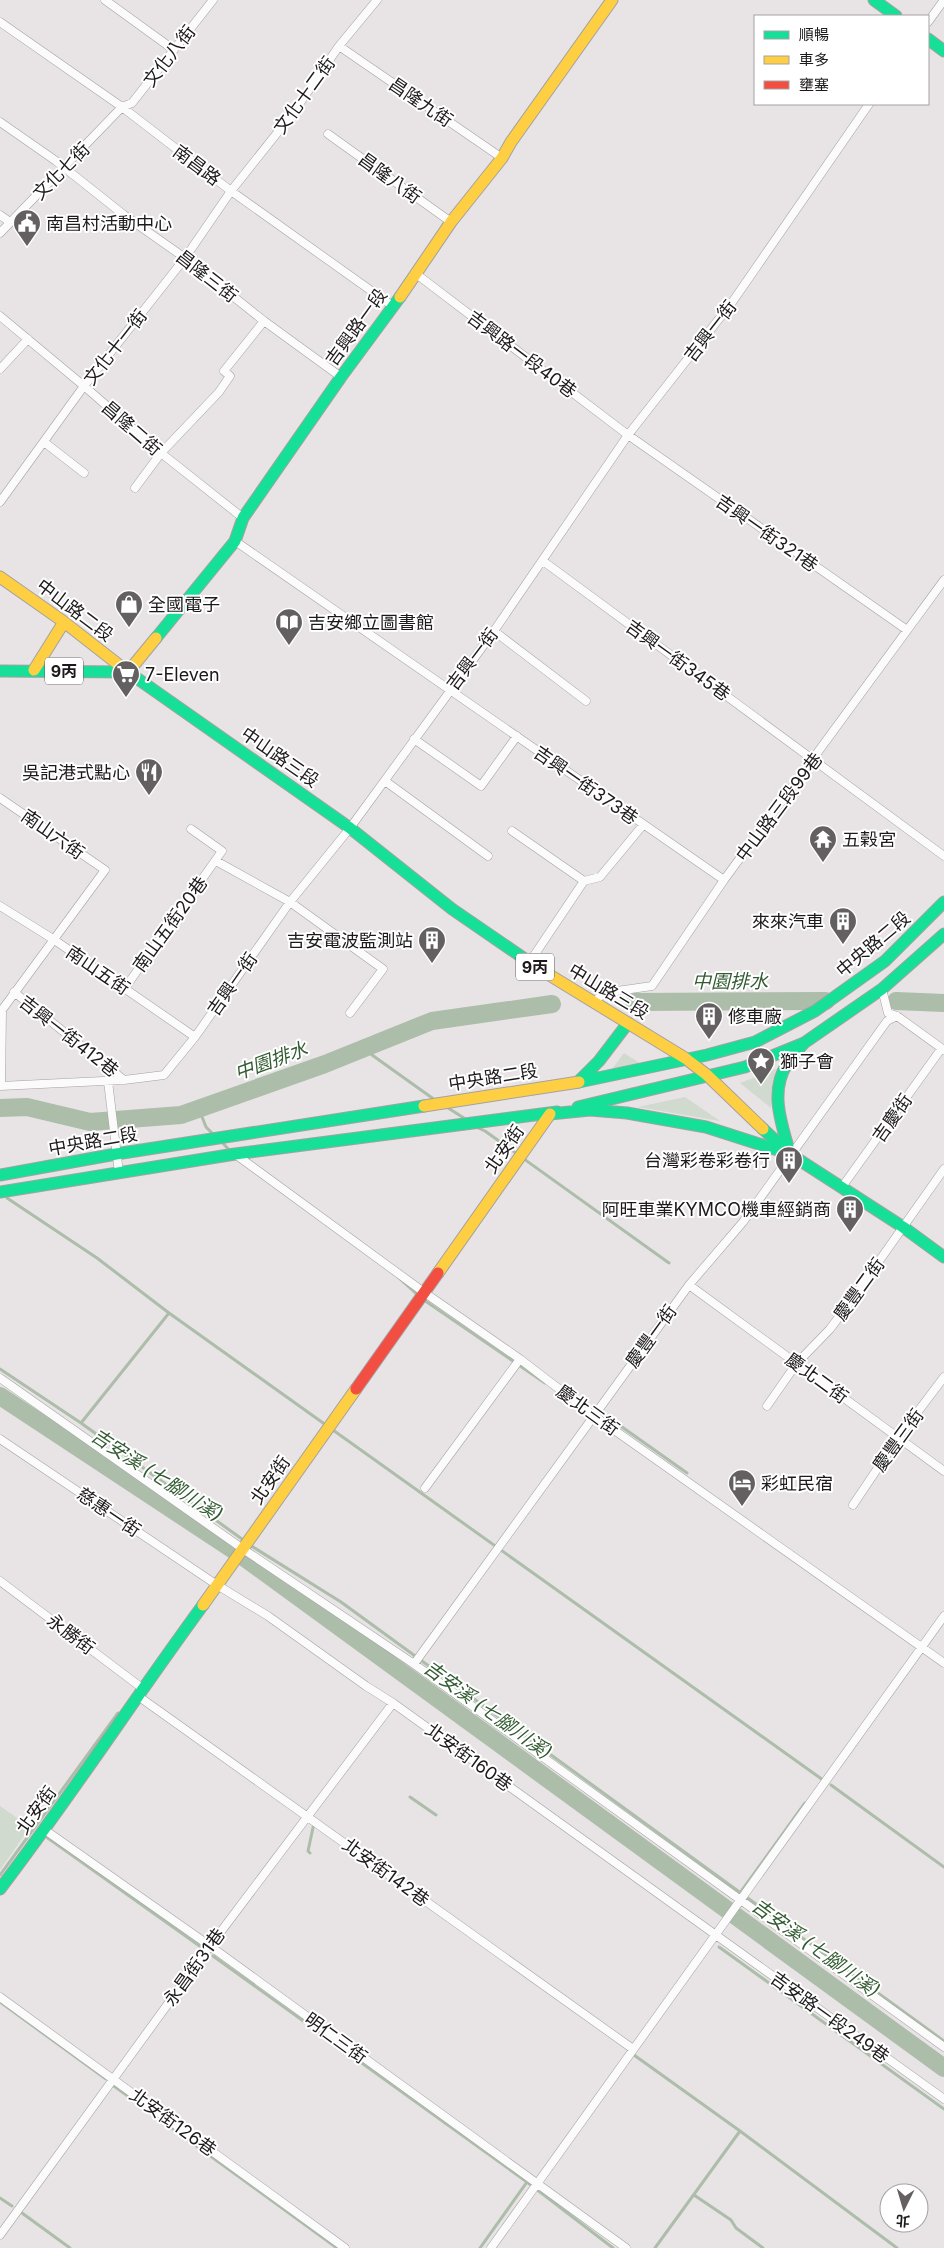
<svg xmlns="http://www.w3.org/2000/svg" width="944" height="2248" font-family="Inter,'Noto Sans TC',sans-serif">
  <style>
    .green { fill: #d0dace }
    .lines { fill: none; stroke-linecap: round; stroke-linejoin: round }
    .stream { stroke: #acbdaa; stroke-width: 3 }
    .river { stroke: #acbdaa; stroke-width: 18 }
    .street-casing { stroke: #a4a1a2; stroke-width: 9 }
    .fast-casing { stroke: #a4a1a2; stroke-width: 13 }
    .slow-casing { stroke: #a4a1a2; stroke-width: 13 }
    .jam-casing { stroke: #a4a1a2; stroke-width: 13 }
    .street { stroke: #fcfbfb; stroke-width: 8 }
    .fast { stroke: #16e098; stroke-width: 11 }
    .slow { stroke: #ffcf43; stroke-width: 11 }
    .jam { stroke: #f24e42; stroke-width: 11 }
    .labels { text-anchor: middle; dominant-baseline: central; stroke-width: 4; stroke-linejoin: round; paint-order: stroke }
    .shield { fill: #fff; stroke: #615f5f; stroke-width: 1 }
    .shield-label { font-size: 16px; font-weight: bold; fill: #1d1a1b }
    .street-label { font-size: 18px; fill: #1d1a1b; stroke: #fff }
    .poi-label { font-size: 18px; fill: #1d1a1b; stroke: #fff; text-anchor: start }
    .water-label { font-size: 19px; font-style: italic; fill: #325b32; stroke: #fff }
  </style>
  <rect width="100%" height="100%" fill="#e8e3e5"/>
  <path class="green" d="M624,1053L649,1069L607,1076Z
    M776,1069L771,1108L740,1083Z
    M685,1097L720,1121L638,1107Z
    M0,1806L30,1827L0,1870Z"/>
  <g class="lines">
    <path class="stream" d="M369,1046L372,1055L435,1100
      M445,1106L467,1120
      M199,1109L206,1127L215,1136
      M476,1127L485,1131L669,1263
      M220,1140L231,1152
      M7,1198L97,1258L169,1313L823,1780
      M398,1277L421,1298L545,1383
      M0,1369L81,1423L253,1547L341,1602L944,2041
      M598,1410L687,1473
      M81,1423L169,1313
      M831,1785L944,1867
      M410,1797L436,1815
      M45,1836L201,1947
      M310,1853L308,1851L314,1823
      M0,1875L118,1713
      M740,1893L805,1803
      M719,1947L944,2109
      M213,1956L527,2182
      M0,2002L106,2079
      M634,2055L740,2131
      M114,2086L337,2248
      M694,2195L731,2220L736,2228L763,2248
      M0,2198L12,2206
      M22,2213L70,2248
      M480,2248L527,2182L613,2248
      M655,2248L740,2131L897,2248"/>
    <path class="river" d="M896,1001L944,1003
      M634,1002L826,1001
      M0,1108L27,1107L90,1122L181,1115L325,1064L432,1021L552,1004
      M0,1396L238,1553L944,2068"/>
    <g class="street-casing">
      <path id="street" d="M105,0L174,50
        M0,22L122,107L231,191L394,307
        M928,22L944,0
        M339,46L502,158
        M0,122L56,161L124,215L185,258L264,321L341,377
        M328,134L451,222
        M0,215L10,222
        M0,233L122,107L132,103L213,0
        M415,273L628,435L907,630
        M0,316L84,386L161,453L243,518
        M0,369L28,339
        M44,442L84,473
        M135,488L161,453L219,392L230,376L224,371L264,321
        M0,502L84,386L185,258L231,191L293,113L339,46L377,0
        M235,541L724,880
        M543,561L944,856
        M494,631L586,701
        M414,739L481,786L517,736
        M385,781L488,856
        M0,798L105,870L2,1010L1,1086
        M512,831L584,881
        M216,861L290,902L383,969L350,1013
        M584,881L600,877L643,825
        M0,906L53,939L195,1037
        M529,963L584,881
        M125,988L222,851L191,829
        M882,989L888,1013L897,1016L944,1050
        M14,992L124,1080
        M594,1003L603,993L652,986L724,880L944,580
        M108,1081L119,1173
        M0,1086L124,1080L164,1075L195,1037L290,902L350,828L494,631L628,435L733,301L869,104
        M235,1154L425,1293L520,1359L593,1415L944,1663
        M842,1187L941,1049
        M689,1285L944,1471
        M0,1378L243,1549L414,1664L944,2047
        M767,1406L797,1363L830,1329L853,1298L944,1169
        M0,1439L217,1585L268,1616L366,1686L393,1703L944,2099
        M425,1488L520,1359
        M853,1505L898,1438L944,1377
        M0,1581L142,1688
        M414,1664L689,1285L743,1222L887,1021L897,1016
        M138,1696L633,2049
        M45,1830L210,1946L626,2248
        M0,1997L345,2248
        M0,2235L210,1946L393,1703
        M491,2248L944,1616"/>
    </g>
    <g class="fast-casing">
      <path id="fast" d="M874,0L896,16
        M928,39L944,51
        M156,638L235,541L243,518L341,377L400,297
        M0,671L128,672L350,828L452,909L538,968
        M578,1082L599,1061L628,1023
        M579,1082L707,1055L755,1042L815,1011L885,961L944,902
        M578,1107L745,1067L804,1043L882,989L944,934
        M550,1114L590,1110L627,1113L706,1127L787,1153
        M763,1129L790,1154L903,1227L944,1257
        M790,1154C782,1125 769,1092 787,1064C792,1056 798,1050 804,1043
        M0,1175L116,1154L424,1106
        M0,1192L235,1154L557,1112
        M0,1889C71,1796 134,1699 203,1605"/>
    </g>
    <g class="slow-casing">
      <path id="slow" d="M400,297L451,222L502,158L511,142L612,0
        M0,577L64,622L128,672L156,638
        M34,670L64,622
        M538,968L685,1058L707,1075L763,1129
        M424,1106L579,1082
        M438,1273L550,1114
        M203,1605L356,1389"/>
    </g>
    <g class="jam-casing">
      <path id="jam" d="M356,1389L438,1273"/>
    </g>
    <use href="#street" class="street"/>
    <use href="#fast" class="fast"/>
    <use href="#slow" class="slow"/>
    <use href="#jam" class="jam"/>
  </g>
  <defs>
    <g id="civic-pin" transform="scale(1.4375)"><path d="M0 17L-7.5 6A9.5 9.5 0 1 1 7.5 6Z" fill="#646062" stroke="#fff"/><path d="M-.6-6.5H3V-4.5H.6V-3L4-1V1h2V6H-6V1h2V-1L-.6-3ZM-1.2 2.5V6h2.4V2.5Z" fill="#fff"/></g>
    <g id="shop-pin" transform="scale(1.4375)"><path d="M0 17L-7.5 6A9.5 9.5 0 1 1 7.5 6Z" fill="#646062" stroke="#fff"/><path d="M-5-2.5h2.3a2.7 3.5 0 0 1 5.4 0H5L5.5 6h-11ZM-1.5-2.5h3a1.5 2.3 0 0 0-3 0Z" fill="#fff"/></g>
    <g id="library-pin" transform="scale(1.4375)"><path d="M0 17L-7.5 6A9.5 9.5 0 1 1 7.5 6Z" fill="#646062" stroke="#fff"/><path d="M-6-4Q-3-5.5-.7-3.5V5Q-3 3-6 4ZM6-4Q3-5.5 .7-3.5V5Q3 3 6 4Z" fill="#fff"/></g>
    <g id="supermarket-pin" transform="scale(1.4375)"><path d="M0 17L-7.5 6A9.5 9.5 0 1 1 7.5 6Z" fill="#646062" stroke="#fff"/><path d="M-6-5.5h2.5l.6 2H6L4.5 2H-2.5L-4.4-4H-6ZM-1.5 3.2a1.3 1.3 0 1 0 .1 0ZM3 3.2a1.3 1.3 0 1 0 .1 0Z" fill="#fff"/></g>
    <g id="restaurant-pin" transform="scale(1.4375)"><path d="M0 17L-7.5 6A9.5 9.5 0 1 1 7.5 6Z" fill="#646062" stroke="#fff"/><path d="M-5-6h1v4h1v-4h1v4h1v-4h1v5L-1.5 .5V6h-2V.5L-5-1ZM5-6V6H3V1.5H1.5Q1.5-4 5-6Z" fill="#fff"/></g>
    <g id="temple-pin" transform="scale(1.4375)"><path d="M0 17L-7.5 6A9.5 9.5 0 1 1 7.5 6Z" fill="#646062" stroke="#fff"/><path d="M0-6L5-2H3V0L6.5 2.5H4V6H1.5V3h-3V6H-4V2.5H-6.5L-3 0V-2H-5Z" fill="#fff"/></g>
    <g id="building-pin" transform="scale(1.4375)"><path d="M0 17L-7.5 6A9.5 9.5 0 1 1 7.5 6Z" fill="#646062" stroke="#fff"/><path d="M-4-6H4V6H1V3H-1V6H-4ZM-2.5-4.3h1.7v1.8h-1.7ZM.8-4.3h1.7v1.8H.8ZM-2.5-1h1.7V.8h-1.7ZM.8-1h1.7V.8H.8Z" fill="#fff"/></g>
    <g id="sight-pin" transform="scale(1.4375)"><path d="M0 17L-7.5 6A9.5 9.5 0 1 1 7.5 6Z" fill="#646062" stroke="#fff"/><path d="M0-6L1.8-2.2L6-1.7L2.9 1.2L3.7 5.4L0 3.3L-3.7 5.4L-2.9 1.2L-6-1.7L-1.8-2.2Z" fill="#fff"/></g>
    <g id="hotel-pin" transform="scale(1.4375)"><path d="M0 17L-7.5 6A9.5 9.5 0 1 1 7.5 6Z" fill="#646062" stroke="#fff"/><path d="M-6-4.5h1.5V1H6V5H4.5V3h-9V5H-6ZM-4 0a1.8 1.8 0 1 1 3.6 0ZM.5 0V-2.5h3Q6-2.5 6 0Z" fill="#fff"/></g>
  </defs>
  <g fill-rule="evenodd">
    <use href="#civic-pin" x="27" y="223"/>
    <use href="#shop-pin" x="129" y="604"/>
    <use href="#library-pin" x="289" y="622"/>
    <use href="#supermarket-pin" x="126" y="674"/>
    <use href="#restaurant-pin" x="149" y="772"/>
    <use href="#temple-pin" x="823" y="839"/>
    <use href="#building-pin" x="843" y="921"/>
    <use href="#building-pin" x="432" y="940"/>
    <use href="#building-pin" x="709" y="1016"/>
    <use href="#sight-pin" x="761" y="1061"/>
    <use href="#building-pin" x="789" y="1160"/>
    <use href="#building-pin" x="850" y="1209"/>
    <use href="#hotel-pin" x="742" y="1483"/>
  </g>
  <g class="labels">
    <g class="shield">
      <rect x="45" y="657.5" width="38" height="27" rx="4"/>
      <rect x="516" y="953.5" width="38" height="27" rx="4"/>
    </g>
    <g class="shield-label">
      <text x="64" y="671">9丙</text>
      <text x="535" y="967">9丙</text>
    </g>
    <g class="street-label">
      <text transform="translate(169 56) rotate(-52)">文化八街</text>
      <text transform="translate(304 95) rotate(-54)">文化十二街</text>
      <text transform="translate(421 102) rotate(34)">昌隆九街</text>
      <text transform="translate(197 165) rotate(37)">南昌路</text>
      <text transform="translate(61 171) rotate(-45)">文化七街</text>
      <text transform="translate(390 178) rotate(36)">昌隆八街</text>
      <text transform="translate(207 276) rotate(38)">昌隆三街</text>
      <text transform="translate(356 327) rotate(-54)">吉興路一段</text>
      <text transform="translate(710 331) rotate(-52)">吉興一街</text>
      <text transform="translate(115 347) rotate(-52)">文化十一街</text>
      <text transform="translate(522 354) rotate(37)">吉興路一段40巷</text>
      <text transform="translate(132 428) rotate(41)">昌隆二街</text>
      <text transform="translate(767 533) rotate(35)">吉興一街321巷</text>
      <text transform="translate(75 610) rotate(37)">中山路二段</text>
      <text transform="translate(472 659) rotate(-53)">吉興一街</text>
      <text transform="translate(678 660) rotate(36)">吉興一街345巷</text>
      <text transform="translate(280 757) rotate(35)">中山路三段</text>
      <text transform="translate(586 785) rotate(35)">吉興一街373巷</text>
      <text transform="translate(779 807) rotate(-53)">中山路三段99巷</text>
      <text transform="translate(53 834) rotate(35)">南山六街</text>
      <text transform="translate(170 924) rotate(-54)">南山五街20巷</text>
      <text transform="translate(873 944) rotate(-40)">中央路二段</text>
      <text transform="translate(98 970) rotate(34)">南山五街</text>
      <text transform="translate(232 984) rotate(-55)">吉興一街</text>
      <text transform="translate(609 991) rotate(31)">中山路三段</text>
      <text transform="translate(69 1036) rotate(38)">吉興一街412巷</text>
      <text transform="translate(493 1077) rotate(-9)">中央路二段</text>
      <text transform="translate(892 1118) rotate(-55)">吉慶街</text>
      <text transform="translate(93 1141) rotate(-10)">中央路二段</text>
      <text transform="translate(504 1149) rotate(-55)">北安街</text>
      <text transform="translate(859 1289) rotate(-54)">慶豐二街</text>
      <text transform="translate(651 1336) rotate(-54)">慶豐一街</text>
      <text transform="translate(817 1378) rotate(36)">慶北二街</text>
      <text transform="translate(588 1410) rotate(36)">慶北三街</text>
      <text transform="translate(898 1440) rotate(-54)">慶豐三街</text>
      <text transform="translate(270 1480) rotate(-55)">北安街</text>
      <text transform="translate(109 1512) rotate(34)">慈惠一街</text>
      <text transform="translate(71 1634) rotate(37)">永勝街</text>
      <text transform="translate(469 1757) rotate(36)">北安街160巷</text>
      <text transform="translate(36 1810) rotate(-54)">北安街</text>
      <text transform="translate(386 1872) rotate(36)">北安街142巷</text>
      <text transform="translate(194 1967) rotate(-54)">永昌街31巷</text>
      <text transform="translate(830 2017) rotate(36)">吉安路一段249巷</text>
      <text transform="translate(336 2038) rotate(36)">明仁三街</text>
      <text transform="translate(173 2122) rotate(36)">北安街126巷</text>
    </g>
    <g class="poi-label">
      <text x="46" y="223">南昌村活動中心</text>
      <text x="148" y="604">全國電子</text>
      <text x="308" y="622">吉安鄉立圖書館</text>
      <text x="145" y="674">7-Eleven</text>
      <text x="130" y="772" text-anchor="end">吳記港式點心</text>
      <text x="842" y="839">五榖宮</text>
      <text x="824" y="921" text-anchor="end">來來汽車</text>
      <text x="413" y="940" text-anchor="end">吉安電波監測站</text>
      <text x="728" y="1016">修車廠</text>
      <text x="780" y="1061">獅子會</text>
      <text x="770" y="1160" text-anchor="end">台灣彩卷彩卷行</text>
      <text x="831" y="1209" text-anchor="end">阿旺車業KYMCO機車經銷商</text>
      <text x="761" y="1483">彩虹民宿</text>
    </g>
    <g class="water-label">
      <text x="730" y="981">中園排水</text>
      <text transform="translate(271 1061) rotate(-20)">中園排水</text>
      <text transform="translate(157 1475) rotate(33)">吉安溪 (七腳川溪)</text>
      <text transform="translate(488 1710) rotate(36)">吉安溪 (七腳川溪)</text>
      <text transform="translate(816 1948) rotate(36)">吉安溪 (七腳川溪)</text>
    </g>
  </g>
  <rect x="754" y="15" width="175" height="90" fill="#ffffff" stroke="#a5a3a4"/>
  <rect x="764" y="31" width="25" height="8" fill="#16e098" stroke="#a5a3a4"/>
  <text x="799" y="40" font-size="15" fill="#1d1a1b">順暢</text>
  <rect x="764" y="56" width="25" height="8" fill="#ffcf43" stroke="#a5a3a4"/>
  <text x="799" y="65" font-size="15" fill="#1d1a1b">車多</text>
  <rect x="764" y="81" width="25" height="8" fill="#f24e42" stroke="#a5a3a4"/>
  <text x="799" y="90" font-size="15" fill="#1d1a1b">壅塞</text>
  <g transform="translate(904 2208) rotate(185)"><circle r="24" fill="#ffffff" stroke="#a5a3a4"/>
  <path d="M0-4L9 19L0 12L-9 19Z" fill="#646062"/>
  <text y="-8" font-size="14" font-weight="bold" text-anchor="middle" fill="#1d1a1b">北</text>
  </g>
</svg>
